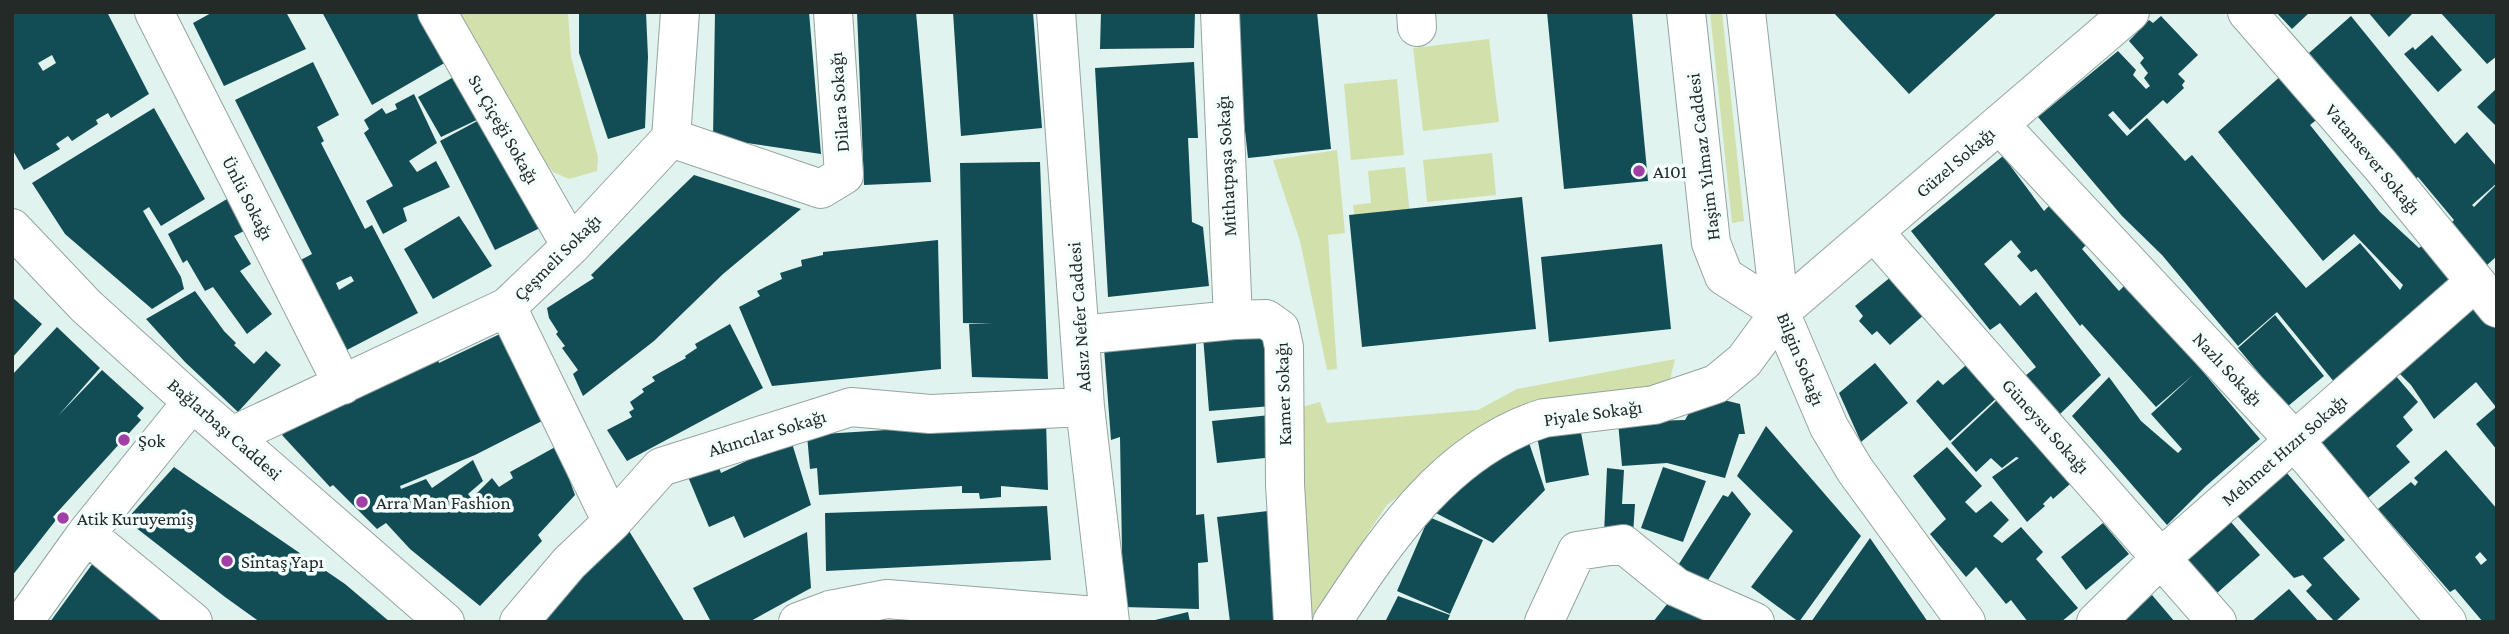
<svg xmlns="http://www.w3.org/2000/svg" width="2509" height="634" font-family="'Crimson Pro',serif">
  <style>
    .green { fill: #d2e0ac }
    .building { fill: #124d55; fill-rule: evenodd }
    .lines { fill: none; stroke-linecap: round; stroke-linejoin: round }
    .minor-casing { stroke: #94a4a0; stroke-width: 40 }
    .minor { stroke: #fff; stroke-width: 38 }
    .poi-dot { fill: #a23fa6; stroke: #f4fefc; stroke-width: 2.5 }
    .labels { text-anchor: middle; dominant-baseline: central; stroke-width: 7; stroke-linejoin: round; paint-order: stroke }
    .street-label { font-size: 19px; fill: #232a28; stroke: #f4fefc }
    .poi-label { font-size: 19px; fill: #232a28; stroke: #f4fefc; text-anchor: start }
  </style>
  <rect width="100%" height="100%" fill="#e1f3ee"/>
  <path class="green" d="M448,12H568L571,57L598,157L597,171L569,179L553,172L519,125Z
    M1710,12H1722L1744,221L1732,223Z
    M1489,39L1499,122L1423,131L1413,48Z
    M1397,79L1404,155L1351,160L1344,84Z
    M1337,150L1345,233L1328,235L1337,369L1327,370L1300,241L1273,160Z
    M1492,153L1496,195L1427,202L1423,160Z
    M1405,167L1410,215L1355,220L1353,205L1371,203L1368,171Z
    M1675,359L1668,388L1444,459L1387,505L1368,533L1334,604L1319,614L1310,615L1298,408L1320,402L1327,423L1478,410L1517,389Z"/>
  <path class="building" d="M12,12H107L149,94L111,118L108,113L96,120L98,124L72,141L68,136L56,144L60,149L24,170L12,149ZM52,55L56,63L43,71L38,63Z
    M213,12H286L306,49L224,86L193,23Z
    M322,12H422L448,61L372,105Z
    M579,12H646L648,57L645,128L608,139L579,53Z
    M715,12H809L821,154L713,138Z
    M857,12H916L931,182L864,185Z
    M953,12H1033L1042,128L961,136Z
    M1101,12H1195L1194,48L1100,49Z
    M1232,12H1317L1331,149L1248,158Z
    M1547,12H1632L1648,181L1564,189Z
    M1833,12H1998L1909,94Z
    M2276,12H2310L2292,29Z
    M2368,12H2414L2389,37Z
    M2440,12H2497V56L2487,64Z
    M2161,16L2198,55L2178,74L2185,81L2182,85L2184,88L2167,104L2163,100L2130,130L2113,111L2108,115L2127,136L2147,118L2185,161L2192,155L2306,288L2360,243L2400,290L2403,285L2354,234L2323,261L2218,132L2283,74L2320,117L2310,125L2380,212L2419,248L2430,239L2461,275L2335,383L2277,312L2238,346L2162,255L2122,216L2038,117L2118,51L2136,70L2133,75L2146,89L2150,86L2144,78L2148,73L2140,63L2144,58L2129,41L2149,20L2153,23Z
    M2351,16L2455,144L2467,132L2497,167V183L2472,205L2474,207L2497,184V256L2487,265L2450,224L2454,220L2418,177L2414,180L2309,53Z
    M2432,35L2462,70L2438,92L2404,54L2413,47L2415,50Z
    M313,62L339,115L317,127L324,141L321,143L365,229L372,225L418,313L345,351L295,263L312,254L235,100ZM351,276L354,281L339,290L336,283Z
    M1194,62L1198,138H1188L1192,222L1203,227L1209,286L1108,297L1095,68Z
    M459,74L483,117L441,137L418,97Z
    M2497,88V127L2477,107Z
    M414,94L437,143L409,161L417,172L436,161L450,187L403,208L407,221L383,234L366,201L393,186L364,133L369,129L364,120L382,108L386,114L397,109L395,104Z
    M154,108L205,199L161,226L149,207L143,211L181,277L184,289L152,309L65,234L32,183Z
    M481,119L540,228L495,250L440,141Z
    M2003,156L2044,211L2052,203L2087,244L2082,249L2119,291L2130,280L2165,327L2260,439L2206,486L2167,525L2072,416L2109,377L2141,421L2178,453L2182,449L2151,414L2193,375L2156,407L2082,324L2080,326L2036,269L2031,272L2017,256L2021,252L2011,240L1984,264L2020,306L2036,292L2101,375L2060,414L2025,376L2036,367L2000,323L1990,330L1911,231Z
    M1040,162L1048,379L972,377L969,324H993L963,323L960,163Z
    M694,175L801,209L723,274L654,341L583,396L573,374L578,370L562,348L565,346L556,334L558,332L549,318L547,308L594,278L591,275Z
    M1522,197L1536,329L1362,347L1349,215Z
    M227,199L244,231L234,236L251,264L240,271L272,314L247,334L213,287L205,291L187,260L183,263L168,234Z
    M459,216L492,266L433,299L404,249Z
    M938,240L941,369L772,386L739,307L760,296L757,291L782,279L780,273L802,266L801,260L823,255V252Z
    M1662,244L1671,329L1549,342L1541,257Z
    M1892,276L1926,313L1890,345L1877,331L1872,335L1859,321L1863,316L1855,306Z
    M195,291L224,331L236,343L234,345L254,364L266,351L281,365L238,412L185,362L146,319Z
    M2473,295L2497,325V450L2476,424L2496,407L2476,382L2434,419L2411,385L2392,366Z
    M12,297L42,324L12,358Z
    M2275,315L2324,376L2287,407L2238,348Z
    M730,324L763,388L627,461L607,430L632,417L629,412L634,409L630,402L644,392L642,389L655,381L652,377L686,358L685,356L697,348L695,344Z
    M57,327L100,368L58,416L102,370L144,408L137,416L141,420L53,517L56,520L12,576V375Z
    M1196,331V515L1204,514L1208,562L1198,563L1199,609L1123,607L1120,437L1111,440L1104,348Z
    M1264,331L1272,406L1209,411L1203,336Z
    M502,333L546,419L475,455L400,486L401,489L426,479L432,488L473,460L483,481L468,494L483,512L473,497L492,478L499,487L513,478L510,472L557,446L575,495L538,535L542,541L480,606L410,549L386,523L377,529L333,485L330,487L282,435L317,409L436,354L439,363Z
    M1972,360L2001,394L1950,441L1916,401L1938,380L1943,385Z
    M1875,363L1908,403L1861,442L1839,393Z
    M2390,369L2418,402L2403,417L2413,430L2396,446L2410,462L2368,498L2316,435Z
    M1700,394L1740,404L1745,434H1739L1725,478L1667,463L1622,466L1618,422L1685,420Z
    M1998,399L2070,484L2053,499L2051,496L2043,504L2045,506L2027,522L1992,477L2019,458L2016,457L2002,468L1991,458L1976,472L1951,443Z
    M1270,415L1274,457L1217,463L1212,421Z
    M1046,420L1048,490L1001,486V497L980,499L979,493H962V486L819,495L817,468L810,469L807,435Z
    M1579,422L1589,475L1546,483L1536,431Z
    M1766,426L1861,536L1799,622L1751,587L1793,531L1737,476Z
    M1525,431L1545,490L1493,543L1434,512Z
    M791,440L811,505L744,538L734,516L709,527L686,472L717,461L721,473Z
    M1947,447L1982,486L1965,502L1976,513L1991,501L2009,520L1993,536L2002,543L2021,527L2043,552L2036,559L2078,608L2061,622H2028L2011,600L2006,604L1976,567L1966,577L1930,534L1946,519L1913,476Z
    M2446,450L2497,509V622H2483L2455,589L2450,592L2378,509L2411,482L2415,486L2418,482L2414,478ZM2480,552L2487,560L2481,565L2475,557Z
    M2279,464L2345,540L2323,558L2360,599L2335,622L2306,591L2312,585L2303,575L2294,578L2230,508Z
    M174,467L345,584L390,622H260L225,597L126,520Z
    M1663,467L1706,481L1683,542L1641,528Z
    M1607,468L1624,470L1622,504H1635L1633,535L1604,534Z
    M1732,491L1751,514L1706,583L1677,567L1723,495L1728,497Z
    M1047,506L1051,560L826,571L825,513Z
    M1268,511L1281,622H1230L1217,517Z
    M2223,513L2260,555L2216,594L2176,554Z
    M1429,517L1483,540L1450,614L1397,591Z
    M2103,523L2129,554L2086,590L2061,557Z
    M626,526L685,622H533Z
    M807,532L811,588L749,622H711L693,588Z
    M1870,538L1928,622H1811Z
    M93,563L170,622H50Z
    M2289,589L2319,622H2251Z
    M1675,594L1714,622H1653Z
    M2152,595L2175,622H2123Z
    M1398,596L1450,615L1447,622H1385Z
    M1188,612L1190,622H1151V621Z"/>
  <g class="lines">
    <g class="minor-casing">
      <path id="minor" d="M154,12L343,385
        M437,12L571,246
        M1056,12L1085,407L1110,622
        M1220,12L1233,320
        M1416,12L1417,27
        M1686,12L1711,243L1724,276L1780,312
        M1746,12L1780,312L1829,427L1855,470L1966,622
        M2247,12L2381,166L2497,308
        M1999,124L2294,440L2447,622
        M671,138L821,189L844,175L833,12
        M12,228L86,306L192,402L445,622
        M1874,232L2217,622
        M507,307L612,522
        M1080,335L1233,320L1266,319L1280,329L1284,347L1285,484L1293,622
        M232,436L507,307L571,246L671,138L680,12
        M86,534L193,622
        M23,622L86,534L192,402
        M519,622L569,563L612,522L661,467L851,407L930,414L1085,407
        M798,622L830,610L887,599L1109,617
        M1332,622C1386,540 1445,449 1544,418L1654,405L1716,384L1744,361L1780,312L2130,12
        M1544,622L1577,551L1623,544L1676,587L1755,622
        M2096,622L2162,557L2475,282"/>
    </g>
    <use href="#minor" class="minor"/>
  </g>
  <g class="poi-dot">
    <circle cx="1639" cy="171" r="7"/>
    <circle cx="124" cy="440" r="7"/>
    <circle cx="362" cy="502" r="7"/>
    <circle cx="63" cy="518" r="7"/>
    <circle cx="227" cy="561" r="7"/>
  </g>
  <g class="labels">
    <g class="street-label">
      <text transform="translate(839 102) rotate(-94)">Dilara Sokağı</text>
      <text transform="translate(504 129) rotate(60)">Su Çiçeği Sokağı</text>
      <text transform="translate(1703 157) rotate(-97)">Haşim Yılmaz Caddesi</text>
      <text transform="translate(2373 159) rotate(50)">Vatansever Sokağı</text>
      <text transform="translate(1955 162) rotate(-41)">Güzel Sokağı</text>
      <text transform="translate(1226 166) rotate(-93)">Mithatpaşa Sokağı</text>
      <text transform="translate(248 198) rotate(63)">Ünlü Sokağı</text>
      <text transform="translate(557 257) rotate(-45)">Çeşmeli Sokağı</text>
      <text transform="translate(1079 317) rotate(-94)">Adsız Nefer Caddesi</text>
      <text transform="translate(1801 359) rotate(68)">Bilgin Sokağı</text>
      <text transform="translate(2228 369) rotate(47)">Nazlı Sokağı</text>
      <text transform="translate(1283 394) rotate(-92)">Kamer Sokağı</text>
      <text transform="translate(1593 413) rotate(-8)">Piyale Sokağı</text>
      <text transform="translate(2046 426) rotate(48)">Güneysu Sokağı</text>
      <text transform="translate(225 429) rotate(41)">Bağlarbaşı Caddesi</text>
      <text transform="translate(767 433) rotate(-17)">Akıncılar Sokağı</text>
      <text transform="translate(2284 450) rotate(-41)">Mehmet Hızır Sokağı</text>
    </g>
    <g class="poi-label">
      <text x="1653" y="171">A101</text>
      <text x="138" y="440">Şok</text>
      <text x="376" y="502">Arra Man Fashion</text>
      <text x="77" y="518">Atik Kuruyemiş</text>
      <text x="241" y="561">Sintaş Yapı</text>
    </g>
  </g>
  <rect width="2509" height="634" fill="none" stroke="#232a28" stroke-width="28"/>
</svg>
